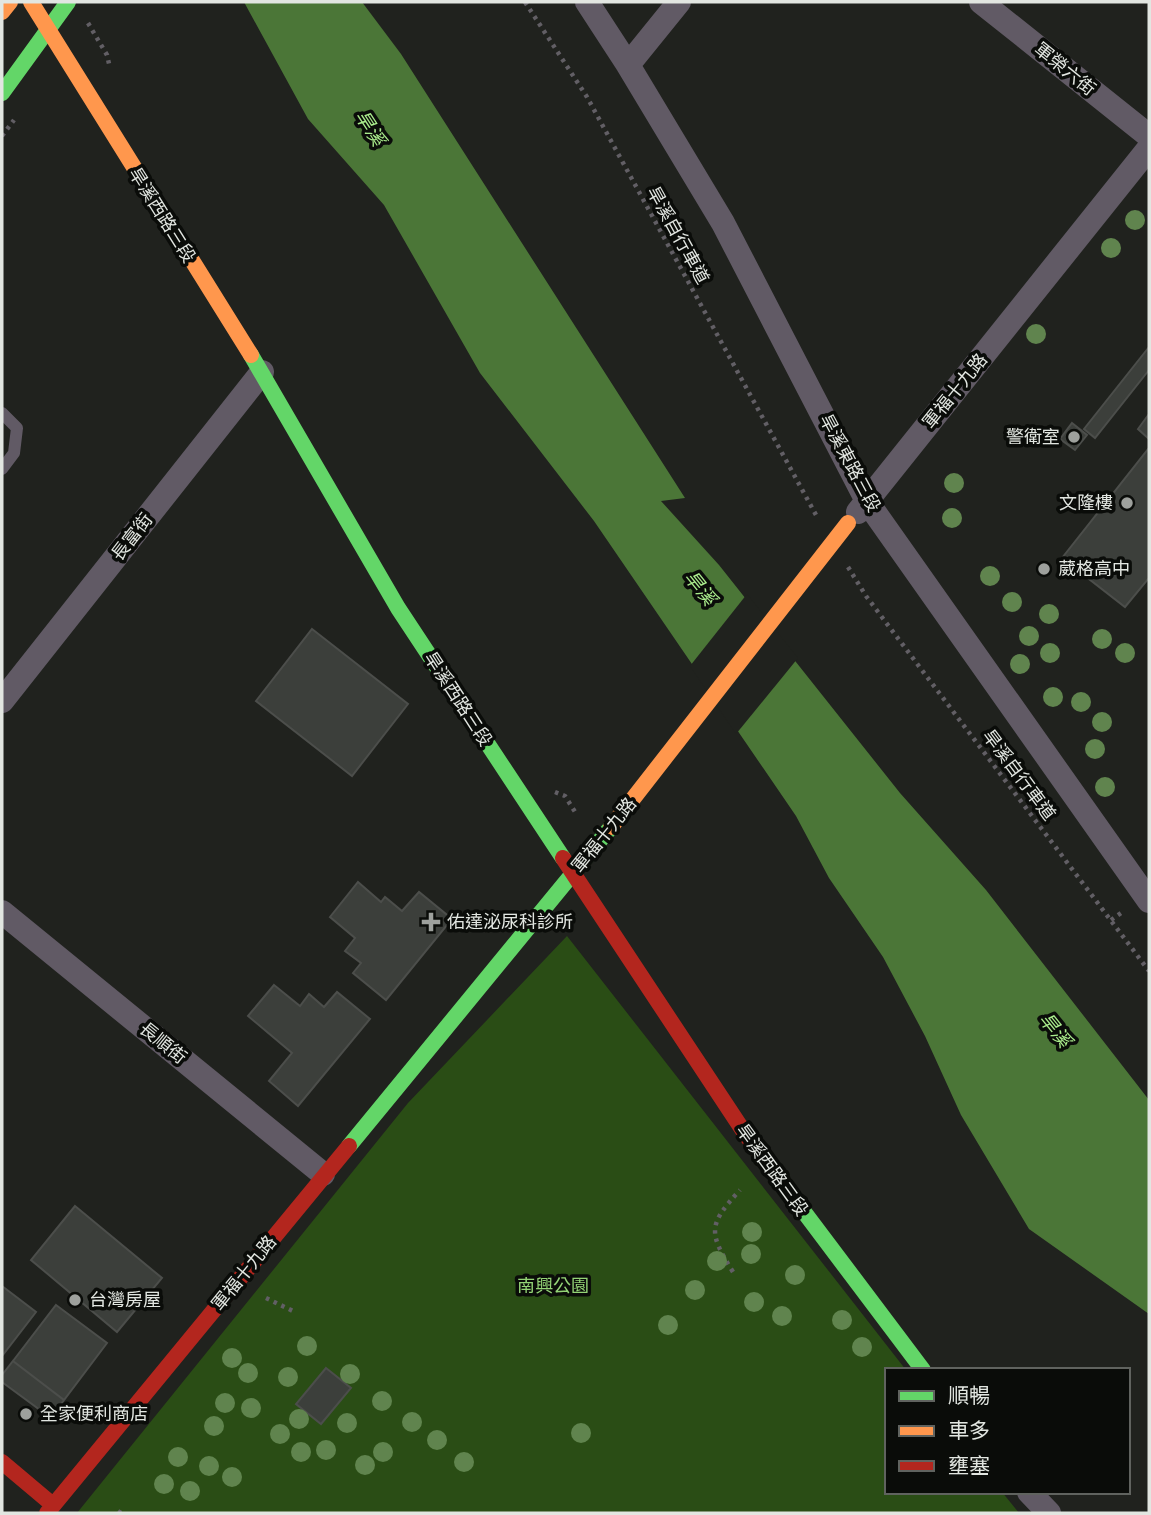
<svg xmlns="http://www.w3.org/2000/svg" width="1151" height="1515" font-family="'Fira Sans','Noto Sans TC',sans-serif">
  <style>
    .green { fill: #2a4d15 }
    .water { fill: #4b7637 }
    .pier { fill: #20221e }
    .building { fill: #3c3f3b; stroke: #4c4e4b; stroke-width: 2 }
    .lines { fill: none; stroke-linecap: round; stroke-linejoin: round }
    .path { stroke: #625f65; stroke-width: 4.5; stroke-dasharray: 3.5 5; stroke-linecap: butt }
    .lane { stroke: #615a65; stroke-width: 12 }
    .street { stroke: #615a65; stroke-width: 24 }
    .fast { stroke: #63d668; stroke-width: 16 }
    .slow { stroke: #ff974d; stroke-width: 16 }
    .jam { stroke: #b3261e; stroke-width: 16 }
    .slow-bridge { stroke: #ff974d; stroke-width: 16 }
    .tree { fill: #60844e }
    .poi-dot { fill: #9ea19d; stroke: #0a0c09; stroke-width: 2.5 }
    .labels { text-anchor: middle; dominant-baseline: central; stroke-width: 7; stroke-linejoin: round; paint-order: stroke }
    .street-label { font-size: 18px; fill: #e2e6e1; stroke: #0a0c09 }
    .poi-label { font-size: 18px; fill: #e2e6e1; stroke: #0a0c09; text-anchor: start }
    .park-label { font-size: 18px; fill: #94d476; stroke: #0a0c09 }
    .water-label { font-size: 19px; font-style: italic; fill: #abed8d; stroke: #0a0c09 }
  </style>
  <rect width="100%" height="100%" fill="#20221e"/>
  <path class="green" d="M567,936L906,1370H887V1492H1002L1019,1513H77L408,1103Z"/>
  <path class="water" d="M244,2H362L401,54L685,498L661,501L719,565L900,793L986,890L1149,1100V1314L1029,1229L961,1115L925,1036L883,957L829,878L796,816L594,521L480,373L384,205L308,119Z"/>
  <path class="pier" d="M747,594L798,658L736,734L690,666Z"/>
  <path class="building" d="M1149,347V370L1095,438L1084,429Z
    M1149,414V439L1138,429Z
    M1072,423L1087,435L1075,450L1060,439Z
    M1149,448V578L1125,607L1062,558Z
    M312,629L408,704L352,776L256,701Z
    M358,882L381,902L385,897L402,911L419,892L452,919L386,1000L353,973L361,963L345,951L355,938L330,917Z
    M274,985L300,1006L309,994L324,1007L337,992L370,1019L298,1106L269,1081L292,1053L248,1016Z
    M75,1206L162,1278L117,1332L31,1260Z
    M2,1286L36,1312L2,1356Z
    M56,1305L107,1343L64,1400L13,1361Z
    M13,1361L64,1400L51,1418L2,1382V1375Z
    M326,1368L351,1388L321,1424L296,1404Z"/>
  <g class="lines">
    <path class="path" d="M525,2L587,97L816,515
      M88,23L107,55L110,68
      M2,136L14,120
      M848,567L866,596L1149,971
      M555,792L565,796L577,815
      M1111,920L1124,911
      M733,1272C708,1232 708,1225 740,1190
      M266,1298L295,1312
      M118,1511L121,1513"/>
    <path class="lane" d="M2,413L17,428L14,453L2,469"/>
    <path class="street" d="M587,2L628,65L723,223L868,503L1149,901
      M981,2L1149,136
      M628,65L679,2
      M858,512L1149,148
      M2,701L262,372
      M2,912L323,1174
      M1029,1492L1049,1513"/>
    <path class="fast" d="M2,93L68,2
      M251,355L398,608L563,858
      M349,1146L611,827
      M780,1180L923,1370"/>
    <path class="slow" d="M31,2L251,355
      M2,12L10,2"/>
    <path class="jam" d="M563,858L746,1135L780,1180
      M2,1462L53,1505
      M47,1513L349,1146"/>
    <path class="slow-bridge" d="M611,827L848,523"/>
  </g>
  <g class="tree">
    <circle cx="1135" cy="220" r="10"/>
    <circle cx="1111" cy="248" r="10"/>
    <circle cx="1036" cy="334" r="10"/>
    <circle cx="954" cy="483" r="10"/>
    <circle cx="952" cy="518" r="10"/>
    <circle cx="990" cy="576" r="10"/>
    <circle cx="1012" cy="602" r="10"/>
    <circle cx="1049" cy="614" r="10"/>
    <circle cx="1029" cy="636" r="10"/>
    <circle cx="1102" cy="639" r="10"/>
    <circle cx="1050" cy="653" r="10"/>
    <circle cx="1125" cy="653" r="10"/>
    <circle cx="1020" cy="664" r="10"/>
    <circle cx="1053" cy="697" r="10"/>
    <circle cx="1081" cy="702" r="10"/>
    <circle cx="1102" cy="722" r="10"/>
    <circle cx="1095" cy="749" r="10"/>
    <circle cx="1105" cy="787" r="10"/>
    <circle cx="752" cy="1232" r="10"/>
    <circle cx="751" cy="1254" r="10"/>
    <circle cx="717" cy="1261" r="10"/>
    <circle cx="795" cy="1275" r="10"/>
    <circle cx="695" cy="1290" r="10"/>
    <circle cx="754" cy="1302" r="10"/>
    <circle cx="782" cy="1316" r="10"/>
    <circle cx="842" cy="1320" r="10"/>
    <circle cx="668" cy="1325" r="10"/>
    <circle cx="307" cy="1346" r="10"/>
    <circle cx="862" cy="1347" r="10"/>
    <circle cx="232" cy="1358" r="10"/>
    <circle cx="248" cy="1373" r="10"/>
    <circle cx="350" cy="1374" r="10"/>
    <circle cx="288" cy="1377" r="10"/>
    <circle cx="382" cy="1401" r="10"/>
    <circle cx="225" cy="1403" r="10"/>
    <circle cx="251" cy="1408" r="10"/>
    <circle cx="299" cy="1419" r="10"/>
    <circle cx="412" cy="1422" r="10"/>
    <circle cx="347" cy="1423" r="10"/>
    <circle cx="214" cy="1426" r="10"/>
    <circle cx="581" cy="1433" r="10"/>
    <circle cx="280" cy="1434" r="10"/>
    <circle cx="437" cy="1440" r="10"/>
    <circle cx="326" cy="1450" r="10"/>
    <circle cx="301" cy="1452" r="10"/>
    <circle cx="383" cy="1452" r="10"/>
    <circle cx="178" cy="1457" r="10"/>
    <circle cx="464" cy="1462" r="10"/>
    <circle cx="365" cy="1465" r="10"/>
    <circle cx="209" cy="1466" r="10"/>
    <circle cx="232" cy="1477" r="10"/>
    <circle cx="164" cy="1484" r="10"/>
    <circle cx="190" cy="1491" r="10"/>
  </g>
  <g class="poi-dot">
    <circle cx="1074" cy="437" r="7"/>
    <circle cx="1127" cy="503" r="7"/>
    <circle cx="1044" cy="569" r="7"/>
    <path d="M427.5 911.5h7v7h7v7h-7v7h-7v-7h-7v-7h7z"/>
    <circle cx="75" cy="1300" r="7"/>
    <circle cx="26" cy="1414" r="7"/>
  </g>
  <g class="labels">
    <g class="street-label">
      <text transform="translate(1065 69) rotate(39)">軍榮六街</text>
      <text transform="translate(162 215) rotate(58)">旱溪西路三段</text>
      <text transform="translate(678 235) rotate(61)">旱溪自行車道</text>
      <text transform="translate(955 391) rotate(-51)">軍福十九路</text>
      <text transform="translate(850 463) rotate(62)">旱溪東路三段</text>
      <text transform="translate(132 537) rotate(-52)">長富街</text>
      <text transform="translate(458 699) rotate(57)">旱溪西路三段</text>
      <text transform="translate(1019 775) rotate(53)">旱溪自行車道</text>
      <text transform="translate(604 835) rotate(-51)">軍福十九路</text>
      <text transform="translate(163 1043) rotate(39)">長順街</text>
      <text transform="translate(772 1170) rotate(54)">旱溪西路三段</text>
      <text transform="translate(244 1273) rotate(-51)">軍福十九路</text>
    </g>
    <g class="poi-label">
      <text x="1060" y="437" text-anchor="end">警衛室</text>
      <text x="1113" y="503" text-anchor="end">文隆樓</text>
      <text x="1058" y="569">葳格高中</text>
      <text x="447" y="922">佑達泌尿科診所</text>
      <text x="89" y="1300">台灣房屋</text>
      <text x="40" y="1414">全家便利商店</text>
    </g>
    <g class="park-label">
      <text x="553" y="1286">南興公園</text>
    </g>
    <g class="water-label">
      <text transform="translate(370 128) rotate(57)">旱溪</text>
      <text transform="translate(700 588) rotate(51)">旱溪</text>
      <text transform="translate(1055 1030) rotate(51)">旱溪</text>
    </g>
  </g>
  <rect width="1151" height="1515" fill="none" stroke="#e2e6e1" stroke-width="7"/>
  <rect x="885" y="1368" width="245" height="126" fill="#0a0c09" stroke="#60635f" stroke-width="2"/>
  <rect x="899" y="1391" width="35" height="10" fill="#63d668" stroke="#60635f" stroke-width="2"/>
  <text x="948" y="1403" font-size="21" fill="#e2e6e1">順暢</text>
  <rect x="899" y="1426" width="35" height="10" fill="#ff974d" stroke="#60635f" stroke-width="2"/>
  <text x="948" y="1438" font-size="21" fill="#e2e6e1">車多</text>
  <rect x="899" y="1461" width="35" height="10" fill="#b3261e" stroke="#60635f" stroke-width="2"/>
  <text x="948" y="1473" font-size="21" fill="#e2e6e1">壅塞</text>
</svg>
